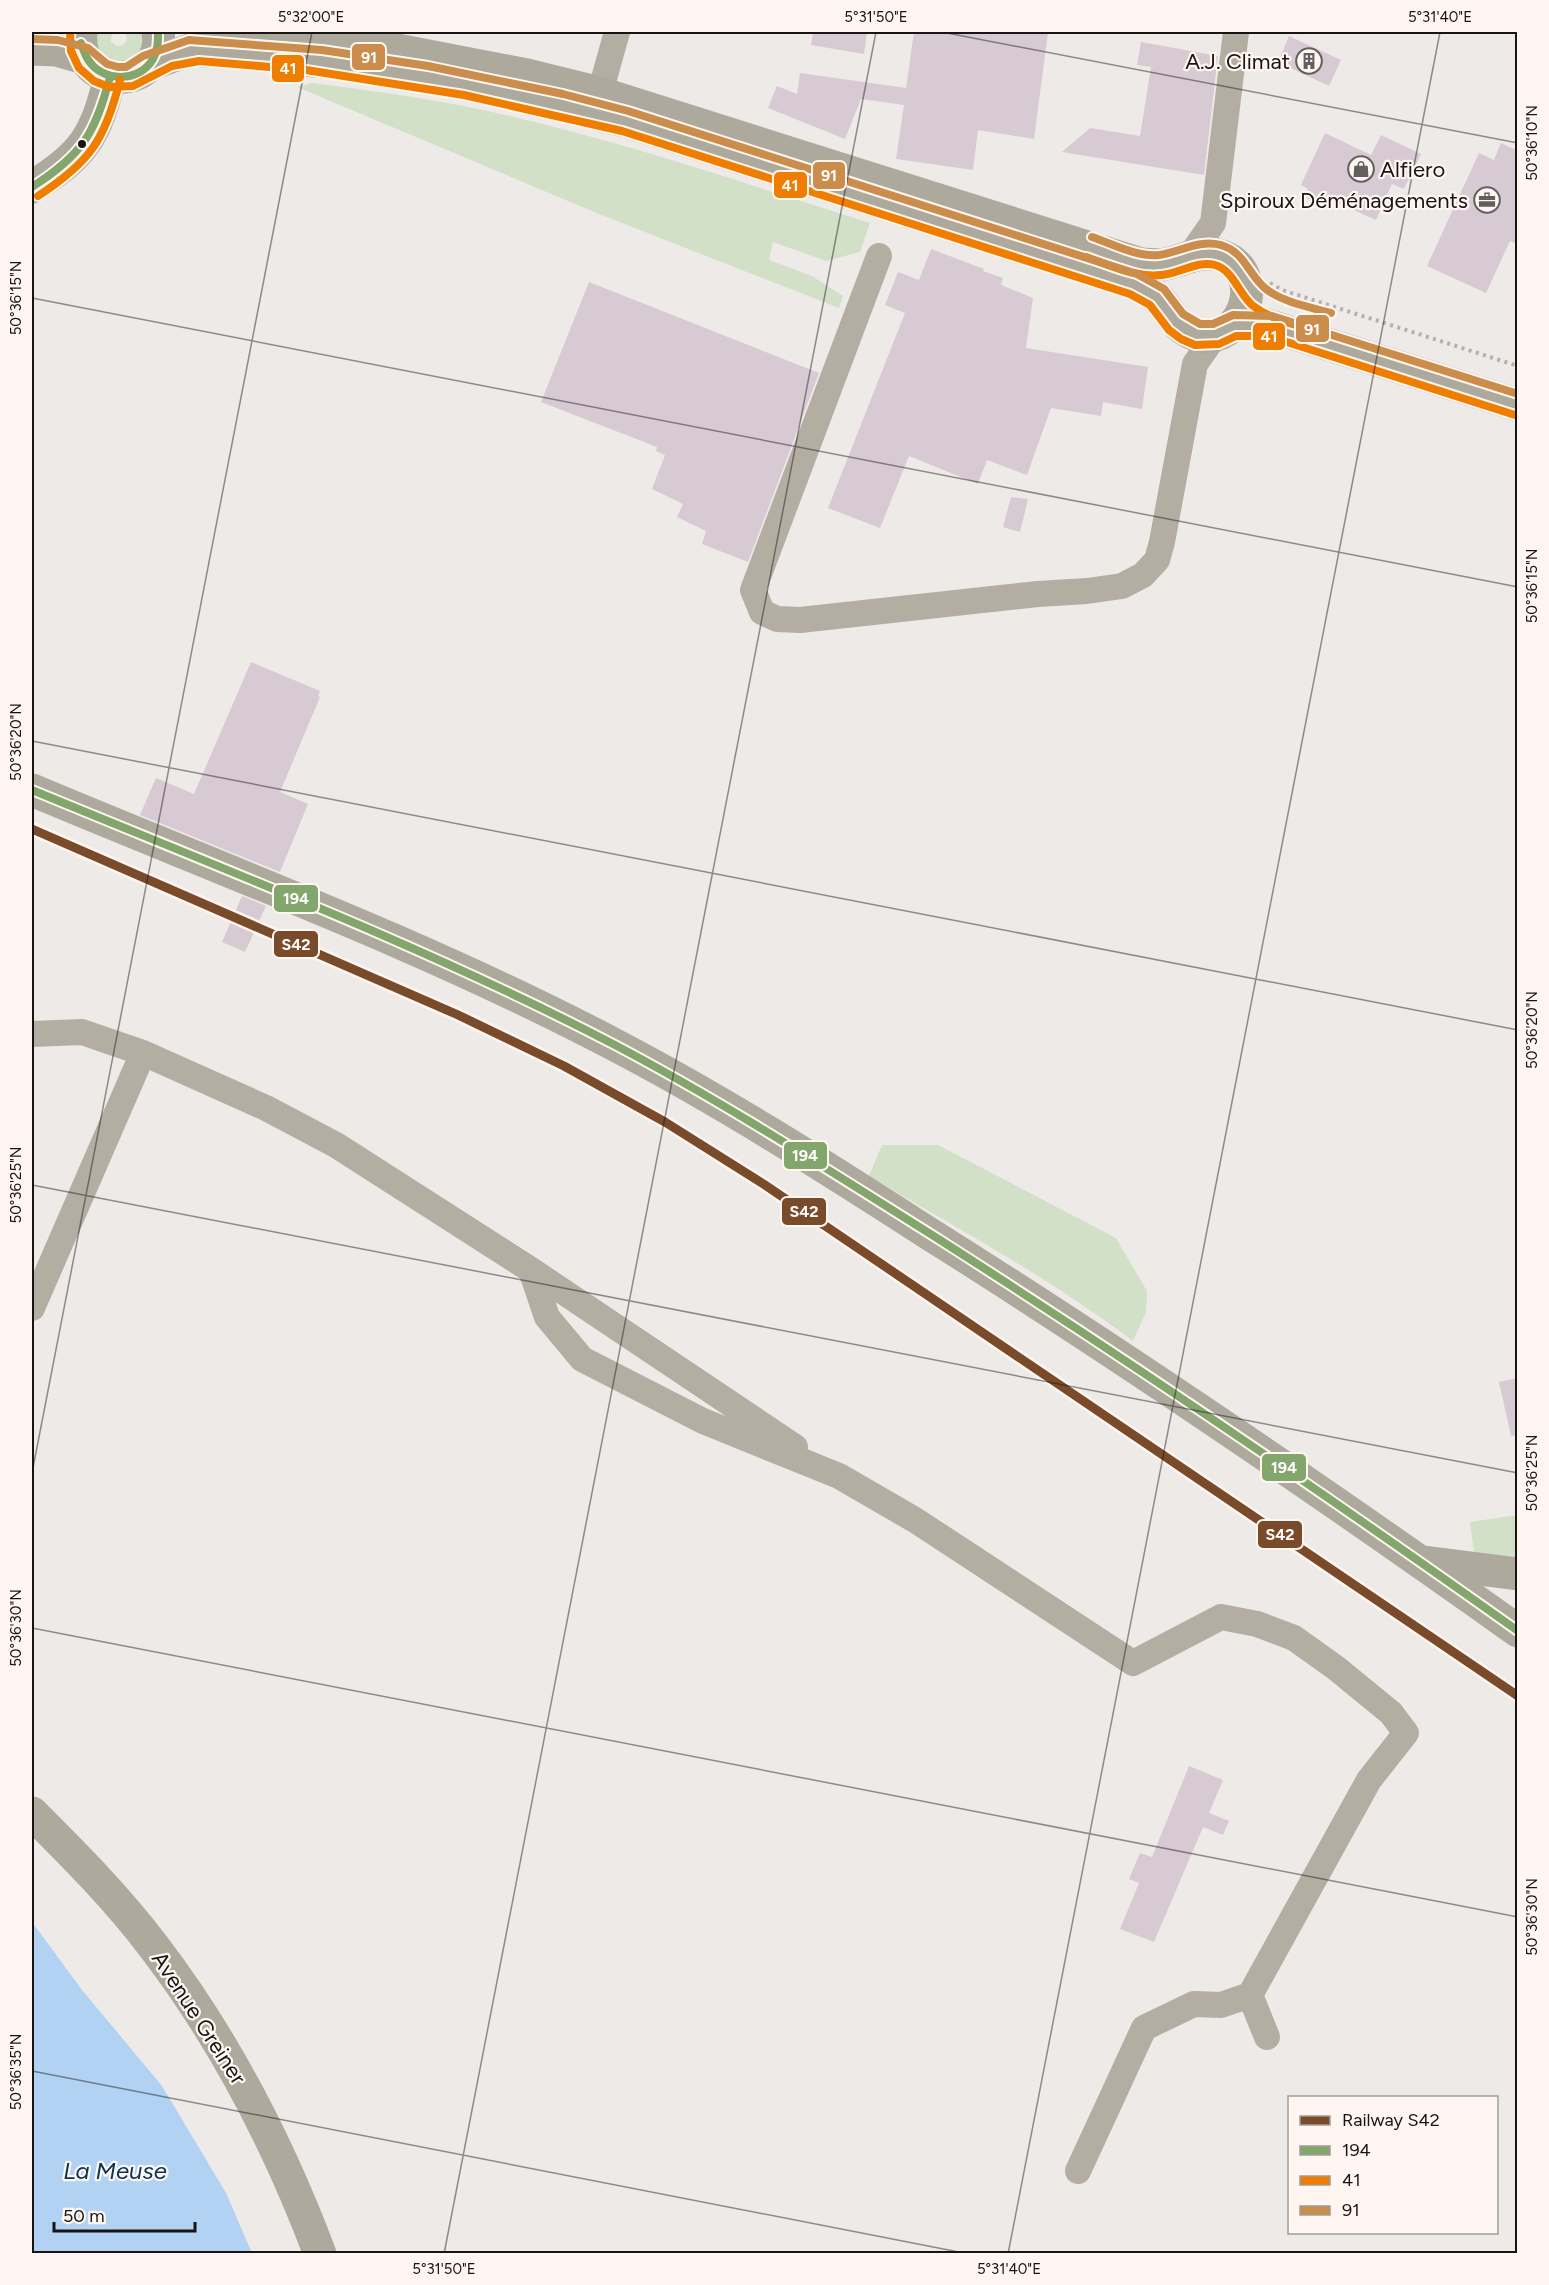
<svg xmlns="http://www.w3.org/2000/svg" width="1549" height="2285" font-family="Figtree,sans-serif">
  <style>
    .green { fill: #d1e0c7 }
    .water { fill: #b1d2f2 }
    .building { fill: #d7cad3 }
    .lines { fill: none; stroke-linecap: round; stroke-linejoin: round }
    .path { stroke: #b5b0a8; stroke-width: 4; stroke-dasharray: 3 4.5; stroke-linecap: butt }
    .minor { stroke: #b4aea2; stroke-width: 26 }
    .major { stroke: #ada99c; stroke-width: 33 }
    .bus-1-casing { stroke: #fff6f2; stroke-width: 12 }
    .bus-2-casing { stroke: #fff6f2; stroke-width: 12 }
    .bus-3-casing { stroke: #fff6f2; stroke-width: 12 }
    .bus-1 { stroke: #83a66d; stroke-width: 8 }
    .bus-2 { stroke: #ef7d00; stroke-width: 8 }
    .bus-3 { stroke: #ca8d4b; stroke-width: 8 }
    .rail-1-casing { stroke: #fff6f2; stroke-width: 14 }
    .rail-1 { stroke: #7a4b2a; stroke-width: 9 }
    .ticks { fill: none; stroke: #171413; stroke-width: 1.5; stroke-opacity: 0.45 }
    .bus-dot { fill: #171413; stroke: #fff6f2; stroke-width: 2 }
    .labels { text-anchor: middle; dominant-baseline: central; stroke-width: 4.5; stroke-linejoin: round; paint-order: stroke }
    .poi-label { font-size: 22px; fill: #171413; stroke: #fff6f2; text-anchor: end }
    .street-label { font-size: 22px; fill: #171413; stroke: #fff6f2 }
    .water-label { font-size: 24px; font-style: italic; fill: #05355a; stroke: #fff6f2 }
    .line-badge { stroke: #fff6f2; stroke-width: 2 }
    .badge-label { font-size: 16px; text-anchor: middle; font-weight: bold; fill: #fff }
    .neatline { fill: none; stroke: #171413; stroke-width: 2 }
    .ticks-label { font-size: 15px; text-anchor: middle; fill: #171413 }
  </style>
  <rect width="100%" height="100%" fill="#eeeae8"/>
  <path class="green" d="M93,32H114L111,37V42L118,46L123,45C128,41 128,36 124,32H143L141,52L128,63L104,61Z
    M312,83C380,92 450,101 518,118C637,146 753,186 870,223L860,252L826,261L773,242L769,260L812,276L843,296L839,308L599,214L297,87Z
    M882,1145H938L1116,1238L1147,1291L1146,1312L1133,1341C1050,1278 958,1229 869,1176Z
    M1517,1515V1562L1474,1552L1470,1522Z"/>
  <path class="water" d="M32,1922L82,1990L162,2086L226,2193L252,2253H32Z"/>
  <path class="building" d="M813,32H867L864,54L811,45Z
    M914,32H1048L1034,139L978,130L973,170L896,159L904,105L861,99L845,139L768,108L777,86L797,94L800,73L906,88Z
    M1289,36L1341,60L1329,86L1278,62Z
    M1141,42L1218,56L1204,175L1062,152L1090,128L1140,136L1151,67L1137,65Z
    M1325,133L1371,155L1381,135L1421,154L1404,189L1392,184L1376,220L1321,195L1317,203L1304,197L1308,189L1301,185Z
    M1501,143L1518,151V244L1510,241L1486,293L1427,266L1479,153L1494,160Z
    M931,249L984,269L983,271L1003,278L1001,285L1033,298L1026,348L1148,367L1142,409L1103,402L1101,416L1051,408L1027,475L987,460L978,484L909,456L880,528L828,508L905,313L885,305L898,272L919,280Z
    M589,282L819,373L748,562L702,544L706,531L677,517L683,504L652,489L665,455L656,451L657,447L541,402Z
    M1011,497L1028,499L1020,532L1003,527Z
    M251,662L320,691L318,696L320,697L280,792L308,804L280,872L140,815L156,778L194,794Z
    M242,896L266,906L245,952L222,942Z
    M1518,1378V1435L1511,1436L1499,1382Z
    M1189,1766L1223,1780L1209,1813L1229,1821L1223,1835L1203,1827L1154,1942L1120,1929L1139,1883L1129,1879L1140,1853L1152,1857Z"/>
  <g class="lines">
    <path class="path" d="M1270,283L1282,290L1518,366"/>
    <path class="minor" d="M600,93L617,32
      M879,256L753,590L762,612L777,619L800,620L1038,594L1087,591L1122,586L1143,575L1157,560L1162,542L1195,364L1216,334
      M1190,256L1213,223L1236,32
      M32,1034L82,1032L143,1053L266,1108L336,1145L531,1270L795,1447
      M531,1270L547,1317L582,1359L703,1421L839,1476L915,1520L1133,1663L1221,1617L1257,1624L1294,1638L1336,1668L1391,1713L1406,1733L1369,1780L1250,1995L1221,2005L1194,2004L1144,2028L1078,2171
      M32,1308L143,1053
      M1250,1995L1267,2037"/>
    <path class="major" d="M81,32C74,94 167,91 158,32
      M32,49L56,50L84,58
      M148,65L190,50L237,53L371,67L492,89L625,121L1134,284C1143,288 1151,291 1158,298C1170,312 1176,329 1196,335C1244,347 1268,273 1222,256C1199,248 1181,263 1159,265C1154,265 1147,264 1141,264L600,93L527,75L397,50L262,35L210,32
      M32,187C84,155 96,136 110,77
      M1234,325L1270,326L1518,405
      M32,790C227,872 427,946 615,1045C722,1101 824,1166 925,1231C1127,1358 1324,1493 1518,1631
      M1424,1562L1518,1574
      M32,1813C75,1856 117,1898 154,1947C225,2040 279,2145 320,2254"/>
    <g class="bus-1-casing">
      <path id="bus-1" d="M81,43C83,49 85,56 89,61C103,82 139,83 153,59C158,50 158,42 158,32
        M32,187C82,155 95,134 110,77
        M32,790C228,871 427,947 615,1045C727,1104 833,1173 940,1240C1136,1365 1328,1496 1518,1631"/>
    </g>
    <g class="bus-2-casing">
      <path id="bus-2" d="M70,32L71,51L79,68L94,81L109,87L133,86L172,66L199,61L306,70L464,95L622,131L1130,294L1150,305L1169,330L1181,339L1195,345L1219,344L1236,336H1268L1515,415
        M38,196C90,162 105,140 120,80
        M1086,257C1110,265 1135,278 1161,275C1179,274 1197,260 1215,265C1233,270 1239,294 1252,305C1272,321 1301,326 1325,333"/>
    </g>
    <g class="bus-3-casing">
      <path id="bus-3" d="M32,39L58,40L88,48L107,64L118,67H126L143,56L189,40L322,50L428,66L563,94L628,111L1137,274L1164,289L1183,314L1200,324H1213L1233,315L1272,316L1518,394
        M1092,237C1113,244 1136,257 1159,255C1180,252 1199,239 1221,245C1245,252 1249,276 1266,289C1284,303 1310,307 1331,313"/>
    </g>
    <use href="#bus-1" class="bus-1"/>
    <use href="#bus-2" class="bus-2"/>
    <use href="#bus-3" class="bus-3"/>
    <g class="rail-1-casing">
      <path id="rail-1" d="M32,829L456,1014L564,1066L665,1122L765,1185L1518,1696"/>
    </g>
    <use href="#rail-1" class="rail-1"/>
  </g>
  <path class="ticks" d="M942,32L1518,143M32,298L1518,587M32,741L1518,1030M32,1185L1518,1473M32,1473L312,32M32,1628L1518,1917M32,2071L969,2254M444,2254L876,32M1008,2254L1440,32"/>
  <defs>
    <g id="building-ring" transform="scale(1.35)"><circle r="9.5" fill="#fff6f2" stroke="#625f5e" stroke-width="1.5"/><path d="M-4-6H4V6H1V3H-1V6H-4ZM-2.5-4.3h1.7v1.8h-1.7ZM.8-4.3h1.7v1.8H.8ZM-2.5-1h1.7V.8h-1.7ZM.8-1h1.7V.8H.8Z" fill="#625f5e"/></g>
    <g id="shop-ring" transform="scale(1.35)"><circle r="9.5" fill="#fff6f2" stroke="#625f5e" stroke-width="1.5"/><path d="M-5-2.5h2.3a2.7 3.5 0 0 1 5.4 0H5L5.5 6h-11ZM-1.5-2.5h3a1.5 2.3 0 0 0-3 0Z" fill="#625f5e"/></g>
    <g id="office-ring" transform="scale(1.35)"><circle r="9.5" fill="#fff6f2" stroke="#625f5e" stroke-width="1.5"/><path d="M-6-3h4V-5.5h4V-3h4V5H-6ZM-1-4.5V-3h2v-1.5ZM-6 0V1H6V0Z" fill="#625f5e"/></g>
  </defs>
  <g fill-rule="evenodd">
    <use href="#building-ring" x="1309" y="61"/>
    <use href="#shop-ring" x="1361" y="169"/>
    <use href="#office-ring" x="1487" y="200"/>
  </g>
  <circle class="bus-dot" cx="82" cy="144" r="5"/>
  <g class="labels">
    <g class="poi-label">
      <text x="1290" y="61">A.J. Climat</text>
      <text x="1380" y="169" text-anchor="start">Alfiero</text>
      <text x="1468" y="200">Spiroux Déménagements</text>
    </g>
    <g class="street-label">
      <text transform="translate(199 2018) rotate(57)">Avenue Greiner</text>
    </g>
    <g class="water-label">
      <text x="115" y="2170">La Meuse</text>
    </g>
  </g>
  <g class="line-badge">
    <rect x="351" y="43" width="35" height="28" rx="6" fill="#ca8d4b"/>
    <rect x="271" y="54" width="34" height="29" rx="6" fill="#ef7d00"/>
    <rect x="812" y="161" width="34" height="29" rx="6" fill="#ca8d4b"/>
    <rect x="773" y="171" width="35" height="28" rx="6" fill="#ef7d00"/>
    <rect x="1295" y="314" width="35" height="29" rx="6" fill="#ca8d4b"/>
    <rect x="1252" y="322" width="34" height="29" rx="6" fill="#ef7d00"/>
    <rect x="273" y="884" width="46" height="29" rx="6" fill="#83a66d"/>
    <rect x="273" y="930" width="46" height="28" rx="6" fill="#7a4b2a"/>
    <rect x="783" y="1141" width="45" height="29" rx="6" fill="#83a66d"/>
    <rect x="781" y="1197" width="46" height="29" rx="6" fill="#7a4b2a"/>
    <rect x="1261" y="1453" width="46" height="29" rx="6" fill="#83a66d"/>
    <rect x="1257" y="1520" width="46" height="29" rx="6" fill="#7a4b2a"/>
  </g>
  <g class="badge-label">
    <text x="369" y="63">91</text>
    <text x="288" y="74">41</text>
    <text x="829" y="181">91</text>
    <text x="790" y="191">41</text>
    <text x="1312" y="335">91</text>
    <text x="1269" y="342">41</text>
    <text x="296" y="904">194</text>
    <text x="296" y="950">S42</text>
    <text x="805" y="1161">194</text>
    <text x="804" y="1217">S42</text>
    <text x="1284" y="1473">194</text>
    <text x="1280" y="1540">S42</text>
  </g>
  <rect width="1549" height="2285" fill="none" stroke="#fff6f2" stroke-width="66"/>
  <rect x="1288" y="2096" width="210" height="138" fill="#fff6f2" stroke="#a29c99" stroke-width="1.5"/>
  <rect x="1300" y="2116" width="30" height="9" fill="#7a4b2a" stroke="#a29c99" stroke-width="1.5"/>
  <text x="1342" y="2126" font-size="18" fill="#171413">Railway S42</text>
  <rect x="1300" y="2146" width="30" height="9" fill="#83a66d" stroke="#a29c99" stroke-width="1.5"/>
  <text x="1342" y="2156" font-size="18" fill="#171413">194</text>
  <rect x="1300" y="2176" width="30" height="9" fill="#ef7d00" stroke="#a29c99" stroke-width="1.5"/>
  <text x="1342" y="2186" font-size="18" fill="#171413">41</text>
  <rect x="1300" y="2206" width="30" height="9" fill="#ca8d4b" stroke="#a29c99" stroke-width="1.5"/>
  <text x="1342" y="2216" font-size="18" fill="#171413">91</text>
  <path d="M54 2222v9h141v-9" fill="none" stroke="#171413" stroke-width="3"/>
  <text x="63" y="2222" font-size="18" fill="#171413" stroke="#fff6f2" stroke-width="4.5" paint-order="stroke">50 m</text>
  <rect x="33" y="33" width="1483" height="2219" class="neatline"/>
  <g class="ticks-label">
    <text x="311" y="22">5°32'00"E</text>
    <text x="876" y="22">5°31'50"E</text>
    <text x="1440" y="22">5°31'40"E</text>
    <text transform="translate(1532 143) rotate(-90)" y="5">50°36'10"N</text>
    <text transform="translate(16 298) rotate(-90)" y="5">50°36'15"N</text>
    <text transform="translate(1532 586) rotate(-90)" y="5">50°36'15"N</text>
    <text transform="translate(16 742) rotate(-90)" y="5">50°36'20"N</text>
    <text transform="translate(1532 1030) rotate(-90)" y="5">50°36'20"N</text>
    <text transform="translate(16 1185) rotate(-90)" y="5">50°36'25"N</text>
    <text transform="translate(1532 1473) rotate(-90)" y="5">50°36'25"N</text>
    <text transform="translate(16 1628) rotate(-90)" y="5">50°36'30"N</text>
    <text transform="translate(1532 1917) rotate(-90)" y="5">50°36'30"N</text>
    <text transform="translate(16 2072) rotate(-90)" y="5">50°36'35"N</text>
    <text x="444" y="2274">5°31'50"E</text>
    <text x="1009" y="2274">5°31'40"E</text>
  </g>
</svg>
